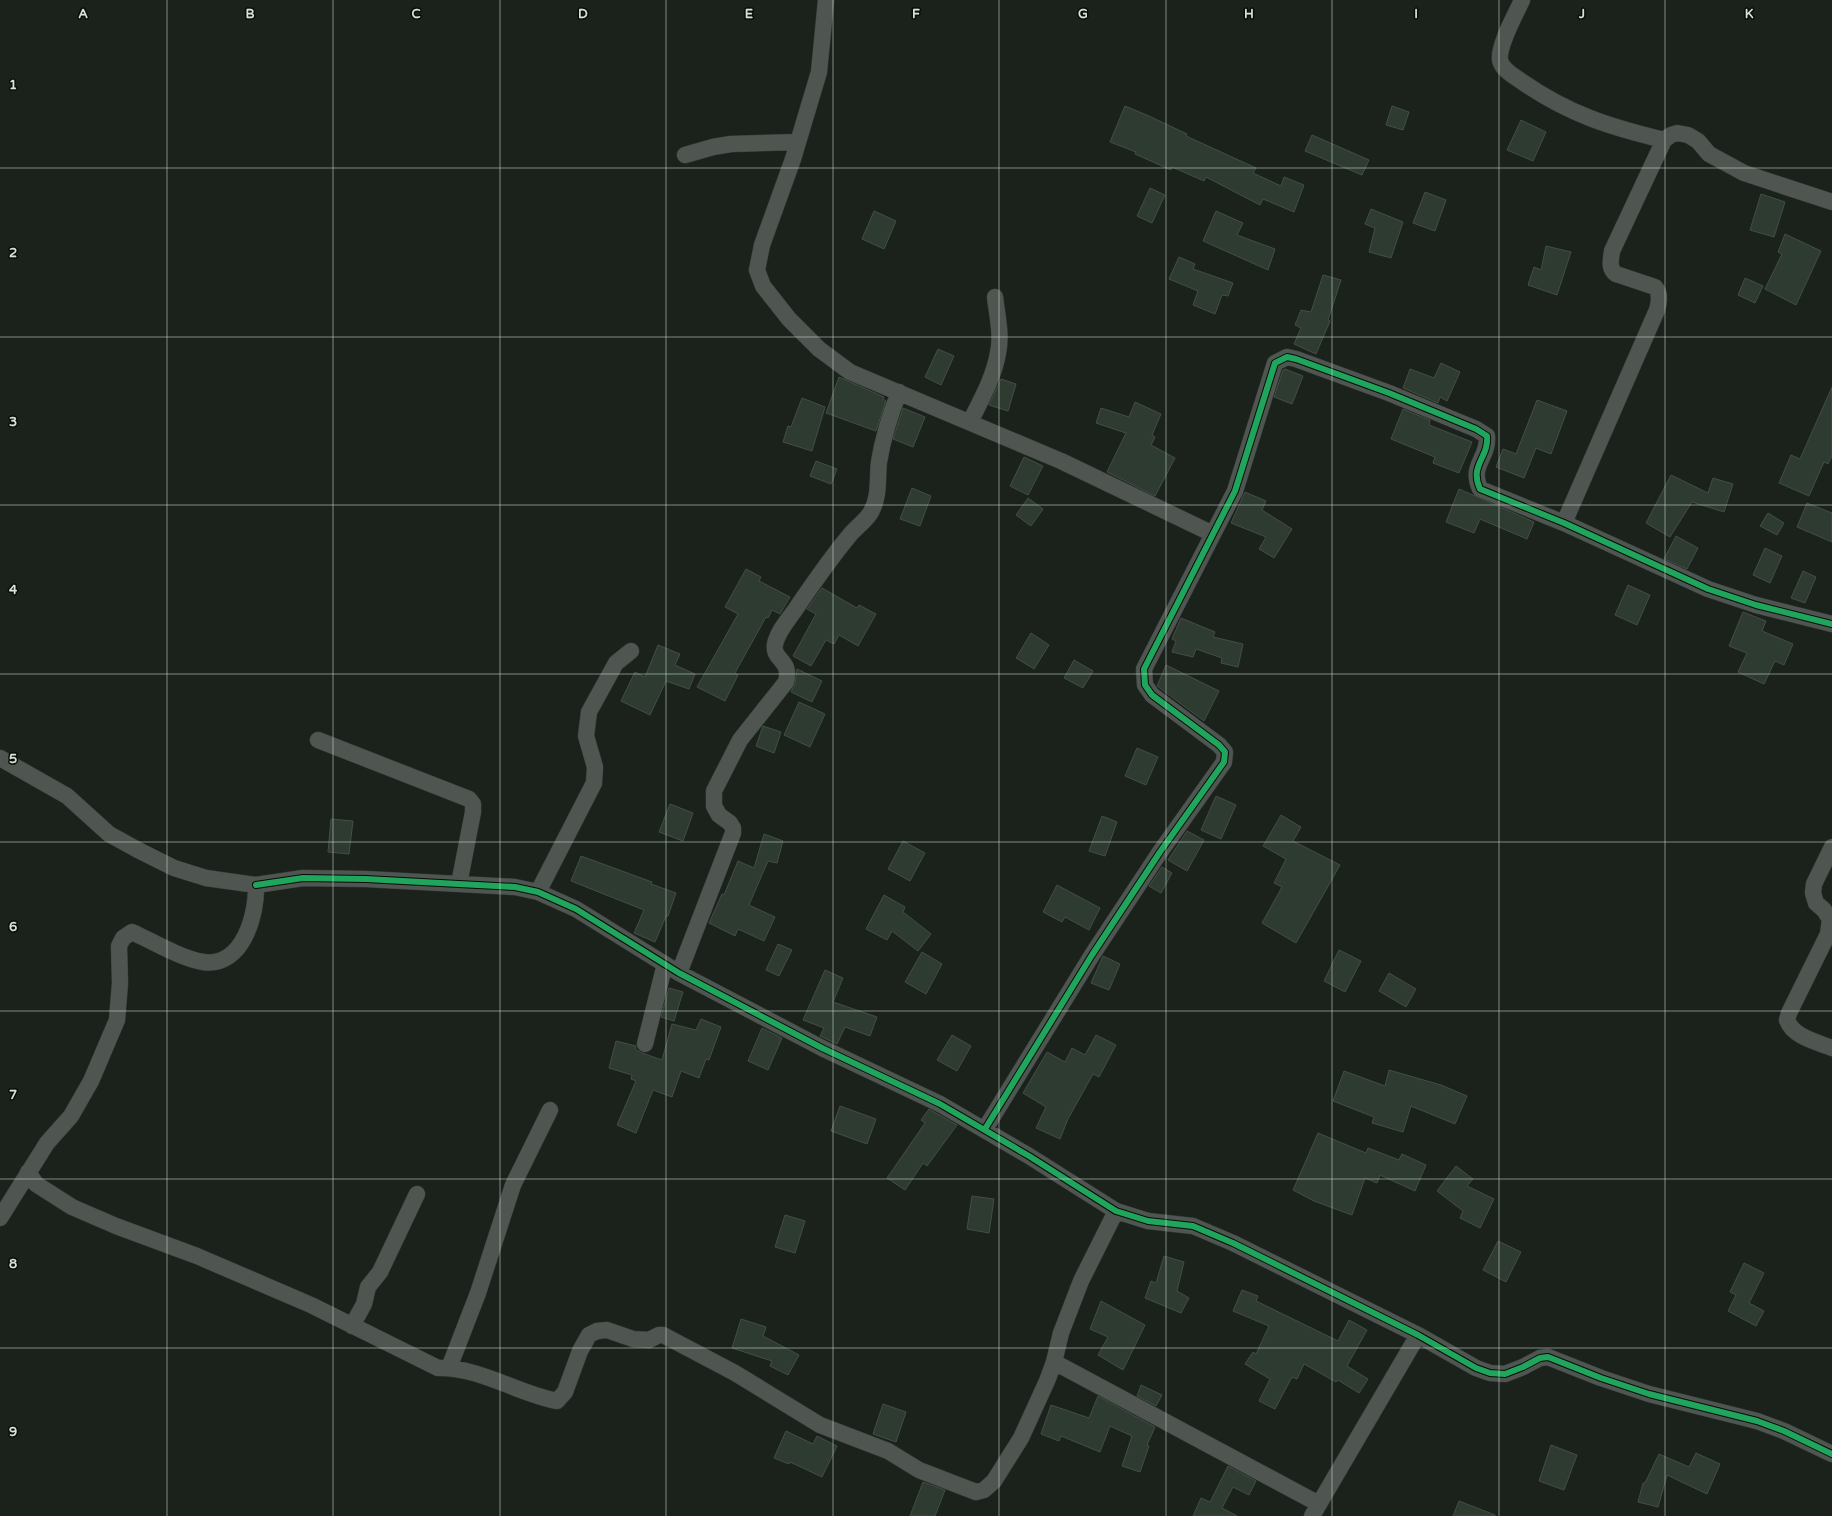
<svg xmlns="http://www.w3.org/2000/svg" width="1832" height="1516" font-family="'Varela Round',sans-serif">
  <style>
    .building { fill: #2e3b30; stroke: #454d46 }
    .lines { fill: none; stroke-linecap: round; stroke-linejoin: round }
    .minor-casing { stroke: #373e38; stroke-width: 17 }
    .minor { stroke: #4f5550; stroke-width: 16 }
    .cycleway-casing { stroke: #070d07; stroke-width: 8 }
    .cycleway { stroke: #20a55d; stroke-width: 6 }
    .grid { fill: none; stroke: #d6e1d7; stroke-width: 1; stroke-opacity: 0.55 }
    .grid-label { font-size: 13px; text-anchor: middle; font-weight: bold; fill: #d6e1d7; stroke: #070d07; stroke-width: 3; stroke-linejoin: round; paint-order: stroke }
  </style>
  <rect width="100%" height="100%" fill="#1a221b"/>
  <path class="building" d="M1125,106L1149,116L1187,134L1186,136L1256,168L1253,173L1281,186L1284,177L1304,185L1294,212L1263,199L1260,205L1206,177L1204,181L1172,167L1171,170L1135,154L1136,152L1110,142Z
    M1392,106L1409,112L1403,130L1386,125Z
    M1521,120L1546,132L1533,161L1507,150Z
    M1312,135L1369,160L1362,175L1305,151Z
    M1150,188L1165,195L1152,223L1137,216Z
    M1425,192L1446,200L1435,231L1413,223Z
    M1761,194L1785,202L1774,237L1750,230Z
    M1371,209L1403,222L1391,258L1369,252L1375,228L1365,224Z
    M874,211L896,221L884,249L862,239Z
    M1216,211L1243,223L1237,235L1275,249L1268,270L1203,241Z
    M1785,234L1821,251L1796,305L1765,289L1782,254L1778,252Z
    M1546,246L1571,252L1557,295L1528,285L1534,267L1541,270Z
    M1179,257L1195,264L1193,269L1233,283L1228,296L1222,295L1215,314L1193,305L1198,291L1169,279Z
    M1323,275L1341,280L1328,320L1330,321L1316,354L1294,344L1301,328L1295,325L1301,310L1311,312Z
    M1745,278L1763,286L1755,303L1738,295Z
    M938,349L954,356L941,385L925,377Z
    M1441,363L1460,372L1447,401L1440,397L1438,403L1403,388L1410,369L1434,378Z
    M1285,369L1303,376L1292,404L1274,397L1283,370Z
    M839,377L884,397L883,399L886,401L876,431L826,413Z
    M1001,379L1016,384L1008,411L989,405Z
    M1832,387V456L1828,464L1824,462L1809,496L1779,483L1791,455L1800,459Z
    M802,398L825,407L812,451L783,442L788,426L791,427Z
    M1537,400L1567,411L1551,454L1536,448L1524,478L1496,467L1503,449L1516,454Z
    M1135,402L1161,414L1152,435L1155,437L1151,445L1175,458L1155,496L1107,472L1126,433L1096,423L1101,408L1129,417Z
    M903,408L925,417L913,447L893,439Z
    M1403,409L1430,420L1429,425L1472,442L1459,473L1433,463L1435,457L1391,439Z
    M1024,457L1043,466L1028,495L1010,486Z
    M816,461L837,469L831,484L810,476Z
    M1671,475L1708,493L1713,478L1733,484L1724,512L1692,502L1670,537L1646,523Z
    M912,488L931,496L920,526L900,519Z
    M1459,489L1534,522L1527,539L1480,519L1474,533L1446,522Z
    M1245,492L1266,501L1262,510L1292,529L1274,558L1259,549L1266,537L1231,523Z
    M1028,498L1043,509L1031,526L1016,515Z
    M1807,503L1832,513V542L1797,527Z
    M1768,513L1784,523L1777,535L1760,526Z
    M1676,536L1698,548L1687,569L1664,559Z
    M1765,548L1782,556L1770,583L1753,575Z
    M746,569L761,577L759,581L790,597L780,614L772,610L768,618L766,617L735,673L738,675L725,701L697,687L738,614L725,607Z
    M1803,571L1816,577L1805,603L1791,598Z
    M1628,585L1650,595L1637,625L1615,615Z
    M822,588L857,608L859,605L876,614L858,646L839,635L834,644L826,640L811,666L793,656L816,614L807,609Z
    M1743,612L1766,621L1762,631L1793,644L1784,665L1775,661L1764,684L1738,672L1747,653L1729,646Z
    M1181,618L1215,632L1213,637L1243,644L1238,667L1221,663L1222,658L1196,649L1193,657L1172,652L1176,641L1172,639Z
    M1031,633L1049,645L1034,669L1016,658Z
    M658,645L680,654L675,665L695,674L689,689L666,681L650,715L621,701L635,672L645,677Z
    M1074,660L1093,671L1083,688L1064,678Z
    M1166,665L1219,691L1204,721L1157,686Z
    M797,669L822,681L812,702L791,692L795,684Z
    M799,702L825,714L810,747L784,735Z
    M763,726L781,732L774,753L756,746Z
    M1137,748L1158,757L1146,785L1125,776Z
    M1216,796L1236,805L1221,839L1201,830Z
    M670,804L693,813L683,841L659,832Z
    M1281,815L1301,827L1293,841L1340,865L1296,943L1262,923L1282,887L1274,883L1286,859L1263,846Z
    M1102,816L1117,822L1105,856L1089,851Z
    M331,819L353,821L349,854L328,852Z
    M1187,831L1204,840L1187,871L1168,860Z
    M764,834L783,841L777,863L768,861L749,905L775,917L764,941L738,929L735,936L709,923L722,894L724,895L738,861L754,868Z
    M903,841L925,853L910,881L888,869Z
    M581,856L652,882L651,884L676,893L668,916H666L655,942L634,933L644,910L571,881Z
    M1162,867L1172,873L1161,893L1149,886Z
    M1057,885L1100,908L1089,930L1065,917L1062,922L1043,912Z
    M884,895L905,907L903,912L931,934L918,951L892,931L887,940L866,929Z
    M778,944L792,950L779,976L766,970Z
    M1339,950L1361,961L1345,992L1324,981Z
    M922,952L942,964L926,994L905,982Z
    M1103,956L1120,964L1109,990L1091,983Z
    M825,970L843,978L833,1002L877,1017L870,1036L845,1027L837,1044L820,1036L824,1028L803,1020Z
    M1389,973L1416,989L1406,1007L1379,991Z
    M669,988L683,992L674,1021L661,1017Z
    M701,1019L721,1027L709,1060L706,1059L699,1078L681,1071L672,1097L653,1090L636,1133L617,1125L636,1081L631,1079L632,1075L609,1068L616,1041L636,1046L635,1049L642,1053L662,1060L672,1024L696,1030Z
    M762,1028L782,1038L768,1070L748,1061Z
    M952,1035L971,1046L957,1071L937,1060Z
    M1096,1035L1116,1045L1099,1077L1093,1074L1068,1119L1060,1139L1036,1128L1046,1107L1023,1093L1047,1052L1065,1062L1072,1048L1085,1055Z
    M1389,1070L1441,1085L1467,1096L1455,1124L1411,1106L1403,1132L1372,1123L1374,1117L1333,1101L1344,1071L1385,1086Z
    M840,1106L876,1119L867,1144L831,1131Z
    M929,1109L957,1125L927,1166L923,1163L905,1190L887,1178L925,1123L921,1120Z
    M1318,1133L1366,1153L1368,1148L1399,1160L1402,1154L1426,1165L1415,1191L1380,1175L1377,1183L1365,1178L1352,1215L1314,1201L1293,1190Z
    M1456,1166L1473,1179L1467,1186L1494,1199L1480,1228L1460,1218L1463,1211L1437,1191Z
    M972,1196L994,1199L989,1233L967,1229Z
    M785,1215L805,1221L795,1253L775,1247Z
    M1498,1241L1521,1252L1506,1282L1483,1270Z
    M1164,1256L1184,1262L1177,1291L1189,1298L1181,1313L1145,1298L1151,1281L1156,1283Z
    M1744,1263L1764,1273L1749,1303L1764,1311L1756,1326L1728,1311L1736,1295L1730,1292Z
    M1242,1290L1258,1296L1256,1301L1338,1341L1349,1320L1367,1330L1347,1366L1368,1379L1359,1393L1338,1380L1336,1382L1304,1364L1297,1379L1292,1377L1275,1409L1259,1401L1270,1379L1245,1364L1253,1352L1256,1354L1269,1326L1233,1311Z
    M1101,1301L1145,1325L1123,1370L1098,1355L1108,1337L1090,1329Z
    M741,1319L766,1327L763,1336L799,1355L788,1375L770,1366L772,1361L732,1348Z
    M1141,1385L1162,1395L1156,1406L1137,1396Z
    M1098,1396L1155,1427L1147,1445L1149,1446L1140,1472L1122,1466L1132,1436L1110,1426L1100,1452L1061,1436L1059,1441L1041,1434L1051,1405L1089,1418Z
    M883,1404L906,1412L896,1442L873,1434Z
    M786,1431L813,1444L817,1436L837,1446L822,1477L790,1462L789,1464L774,1458Z
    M1551,1445L1577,1455L1564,1490L1539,1481Z
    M1696,1453L1720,1464L1707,1494L1667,1475L1658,1507L1638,1502L1643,1483H1645L1659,1454L1689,1467Z
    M1228,1466L1256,1481L1249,1495L1233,1487L1222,1508L1237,1516H1193L1201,1498L1210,1502Z
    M923,1482L945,1490L935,1516H910Z
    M1459,1501L1495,1515V1516H1453Z"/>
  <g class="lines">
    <g class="minor-casing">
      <path id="minor" d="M826,0L819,72L793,159L762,245L757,270L763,286L789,319L819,349L850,372L1061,461L1213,534
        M1522,0C1516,14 1498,45 1500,60C1502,70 1514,76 1521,81C1568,114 1610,127 1664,140
        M685,155L713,147L731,144L798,142
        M970,422C981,400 994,377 998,353C1002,335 997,315 995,297
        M1564,523L1657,310C1659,302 1661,294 1655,287L1616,274C1608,268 1611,260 1612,251L1664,140L1671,135L1677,133L1688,135L1698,141L1709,154L1744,173L1832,202
        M318,740L469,799L473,804V812L459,884
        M0,758L67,796L109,834L138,850L174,868L206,878L256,885C257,914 243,968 203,962C182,959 152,941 132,932L123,938L119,946L120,983L117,1020L91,1081L71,1116L47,1143L0,1218
        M1832,847L1814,884L1813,893L1816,903L1824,910L1830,919L1828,934L1789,1013L1787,1020C1793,1037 1817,1042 1832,1048
        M256,885L303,878L366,879L515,887L538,892L576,909L679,973L822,1048L940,1104L1029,1156L1116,1211L1148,1221L1193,1226L1233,1243L1418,1335L1476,1368L1490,1373L1505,1374L1523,1367L1540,1358L1548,1357L1601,1378L1649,1394L1757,1421L1784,1431L1832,1454
        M538,892L594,783L595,767L586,736L589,712L616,663L631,651
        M679,973L733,833V828L730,823L719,815L714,806V791L740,740L786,682C792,659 772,661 775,644C778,631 788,620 795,610C812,585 829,560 849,536C855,528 866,521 871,512C880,496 877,479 879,462C883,437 890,415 899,392
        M645,1044L665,964
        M985,1129L1092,955L1160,852L1224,762L1225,752L1219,745L1152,695L1145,685L1144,669L1235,491L1275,363L1287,357L1296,359L1389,393L1476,429L1487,436C1489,458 1469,465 1480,489L1564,523L1708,589L1756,605L1832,624
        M28,1172L36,1184L72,1207L116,1226L197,1256L311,1305L438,1368C480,1367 516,1393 557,1401L565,1392L580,1351L589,1335L597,1331L607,1330L633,1339L649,1340L659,1335H663L735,1373L820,1425L888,1451L919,1470L976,1492L984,1490L994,1481L1021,1438L1047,1381L1054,1362L1061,1333L1081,1281L1116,1211
        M352,1326L364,1304L368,1287L380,1272L417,1194
        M1054,1362L1319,1504
        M449,1368L478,1293L513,1185L550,1110
        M1312,1516L1418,1335"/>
    </g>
    <use href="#minor" class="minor"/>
    <g class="cycleway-casing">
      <path id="cycleway" d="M256,885L303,878L366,879L515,887L538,892L576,909L679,973L822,1048L940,1104L1029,1156L1116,1211L1148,1221L1193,1226L1233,1243L1418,1335L1476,1368L1490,1373L1505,1374L1523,1367L1540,1358L1548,1357L1601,1378L1649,1394L1757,1421L1784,1431L1832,1454
        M985,1129L1092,955L1160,852L1224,762L1225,752L1219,745L1152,695L1145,685L1144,669L1235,491L1275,363L1287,357L1296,359L1389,393L1476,429L1487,436C1489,458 1469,465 1480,489L1564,523L1708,589L1756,605L1832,624"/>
    </g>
    <use href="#cycleway" class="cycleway"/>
  </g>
  <path class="grid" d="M167,0V1516M333,0V1516M500,0V1516M666,0V1516M833,0V1516M999,0V1516M1166,0V1516M1332,0V1516M1499,0V1516M1665,0V1516M0,168H1832M0,337H1832M0,505H1832M0,674H1832M0,842H1832M0,1011H1832M0,1179H1832M0,1348H1832"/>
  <g class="grid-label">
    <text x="83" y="18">A</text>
    <text x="250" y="18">B</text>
    <text x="416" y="18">C</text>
    <text x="583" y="18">D</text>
    <text x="749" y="18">E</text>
    <text x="916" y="18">F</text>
    <text x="1083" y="18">G</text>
    <text x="1249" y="18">H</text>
    <text x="1416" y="18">I</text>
    <text x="1582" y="18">J</text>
    <text x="1749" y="18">K</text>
    <text x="13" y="89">1</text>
    <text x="13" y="257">2</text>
    <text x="13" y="426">3</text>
    <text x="13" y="594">4</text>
    <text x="13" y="763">5</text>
    <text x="13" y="931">6</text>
    <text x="13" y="1099">7</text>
    <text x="13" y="1268">8</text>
    <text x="13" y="1436">9</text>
  </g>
</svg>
